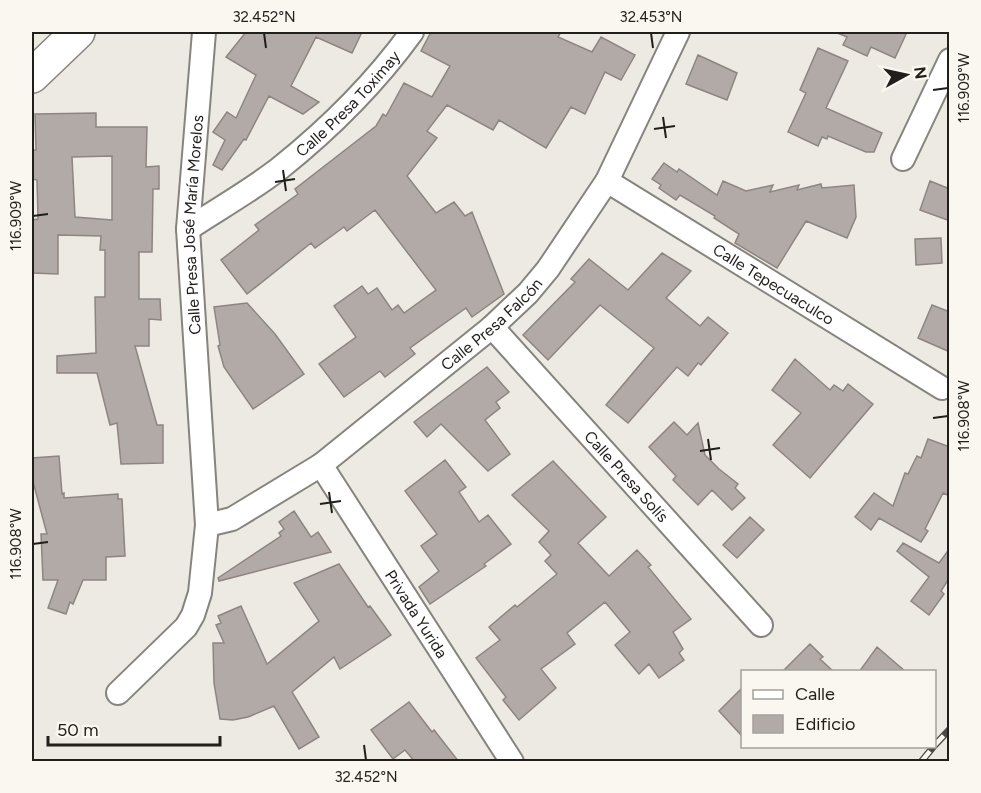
<svg xmlns="http://www.w3.org/2000/svg" width="981" height="793" font-family="Figtree,sans-serif">
  <style>
    .building { fill: #b2aaa7; stroke: #8e8582; stroke-width: 1.5; fill-rule: evenodd }
    .lines { fill: none; stroke-linecap: round; stroke-linejoin: round }
    .minor-casing { stroke: #86847d; stroke-width: 26 }
    .primary-casing { stroke: #86847d; stroke-width: 36 }
    .minor { stroke: #fff; stroke-width: 22 }
    .primary { stroke: #fff; stroke-width: 33 }
    .rail-casing { stroke: #4c4a46; stroke-width: 7 }
    .rail { stroke: #f9f7ef; stroke-width: 4.5; stroke-dasharray: 14; stroke-linecap: butt }
    .ticks { fill: none; stroke: #201f1c; stroke-width: 2 }
    .labels { text-anchor: middle; dominant-baseline: central; stroke-width: 5; stroke-linejoin: round; paint-order: stroke }
    .street-label { font-size: 16px; fill: #201f1c; stroke: #f9f7ef }
    .neatline { fill: none; stroke: #201f1c; stroke-width: 2 }
    .ticks-label { font-size: 15px; text-anchor: middle; fill: #201f1c }
  </style>
  <rect width="100%" height="100%" fill="#eceae2"/>
  <path class="building" d="M246,32H362L352,53L316,37L291,86L319,102L303,114L269,96L246,140L244,139L222,170L213,165L225,140L213,132L227,112L236,118L256,75L226,57Z
    M431,32H561L558,37L592,52L601,37L635,55L621,80L605,72L585,114L571,107L546,148L499,120L493,130L447,105L427,131L437,138L407,176L436,213L454,202L465,216L472,212L504,294L472,317L466,308L410,348L415,354L385,377L380,371L344,397L319,364L356,337L334,306L362,286L368,294L377,288L392,310L398,305L404,313L436,290L375,210L347,231L344,227L315,248L311,243L247,294L221,260L259,230L255,225L298,194L295,189L376,126L383,114L386,116L404,83L432,97L450,66L421,51Z
    M835,32H907L895,58L871,47L867,56L843,45L847,37Z
    M818,48L848,61L826,108L882,133L874,152H866L828,136L827,139L822,137L818,146L788,132L806,93L800,90Z
    M698,55L737,73L727,100L686,84Z
    M96,113V127H147L146,167L159,166V189H153L152,252H139V299H160L161,320L149,319V346H135L157,425H163V463L121,464L117,423L110,425L97,373H57V356L96,353L95,297H105V250H100L101,236L58,235V274L32,273V220L38,219L37,180L32,179V150H36L35,114ZM112,156V220L75,217L72,157Z
    M664,163L677,172L679,169L717,195L723,181L746,191L773,185L770,192L799,185L797,190L821,184L822,188L854,185L856,217L847,238L806,221L777,268L735,243L739,234L714,218L715,216L680,195L676,200L659,188L661,185L652,179Z
    M930,181L950,189V221L920,210Z
    M941,238L942,263L916,265L915,239Z
    M662,253L691,271L666,298L700,326L708,317L728,333L701,365L698,363L688,376L677,367L628,423L606,405L654,348L600,305L548,360L523,335L575,282L571,279L589,259L628,290Z
    M247,303L275,334L304,374L253,409L224,367L218,346L220,345L214,307Z
    M932,305L950,312V352L918,338Z
    M795,359L830,390L834,385L843,391L848,384L873,404L810,478L773,445L801,413L772,390Z
    M487,367L509,392L496,402L500,408L485,420L510,454L488,471L441,424L427,437L414,422Z
    M674,422L687,435L698,423L705,455L719,469L738,484L735,488L745,498L732,510L712,490L698,505L673,480L676,476L649,447Z
    M928,439L950,447V496L943,493L925,529L928,531L921,542L879,518L871,530L855,517L874,493L893,506L905,473L908,474L917,456L921,458Z
    M59,456L62,494L64,493V498L118,494V499H122L125,556L106,557V580H83L73,604L70,602L66,614L48,608L58,580H43L41,534H47L32,478V458Z
    M445,460L466,487L459,492L479,522L488,515L511,544L484,564L486,566L430,604L419,587L439,571L421,546L437,534L405,491Z
    M553,461L606,517L578,543L609,576L637,550L651,565L648,567L691,619L673,632L683,649L679,653L684,660L659,678L649,664L639,674L615,645L630,632L605,602L567,633L575,644L541,669L556,688L519,720L503,700L506,697L476,658L500,640L489,627L515,605L517,607L557,574L545,561L551,555L539,542L549,531L512,495Z
    M294,511L311,537L318,532L331,552L219,581L218,578L281,536L279,533L284,529L279,522Z
    M750,517L764,530L737,558L723,545Z
    M903,543L939,563L950,548V577L941,591L944,594L929,615L911,601L929,577L897,551Z
    M339,564L368,607L370,606L391,635L340,669L334,657L292,692L319,737L299,749L274,706L248,717L233,720L220,719L214,683L213,643H224L216,625L221,623L218,616L241,606L267,664L319,621L294,583Z
    M810,644L823,657L820,659L834,672H782Z
    M877,647L906,672H859Z
    M742,688V736L719,711Z
    M409,702L432,732L434,730L459,762H415L405,750L393,759L371,730Z"/>
  <g class="lines">
    <g class="minor-casing">
      <g id="minor">
        <path d="M903,159L950,60"/>
        <path id="s1" d="M607,181L942,388"/>
        <path id="s2" d="M188,229C218,209 252,190 280,168C330,128 375,83 412,32"/>
        <path id="s3" d="M492,327L761,625"/>
        <path id="s4" d="M321,465L512,762"/>
        <path id="s5" d="M207,525L232,519L321,465L492,327L528,293L548,269L607,181L678,32"/>
        <path id="s6" d="M118,693L186,627L193,615L200,593L207,525L188,229L204,32"/>
      </g>
    </g>
    <g class="primary-casing">
      <path id="primary" d="M32,76L78,32"/>
    </g>
    <use href="#minor" class="minor"/>
    <use href="#primary" class="primary"/>
    <g class="rail-casing">
      <path id="rail" d="M934,746L950,729
        M921,762L934,746"/>
    </g>
    <use href="#rail" class="rail"/>
  </g>
  <path class="ticks" d="M264,33L266,48M651,33L653,48M933,90L948,88M663,117L666,138M654,129L675,126M283,170L286,191M275,182L295,179M33,216L48,214M933,418L948,416M708,439L711,460M700,451L720,448M329,492L332,513M320,504L341,501M33,544L48,542M364,745L366,760"/>
  <g class="labels">
    <g class="street-label">
      <text stroke="none"><textPath href="#s2" startOffset="204">Calle Presa Toximay</textPath></text>
      <text stroke="none"><textPath href="#s6" startOffset="501">Calle Presa José María Morelos</textPath></text>
      <text stroke="none"><textPath href="#s1" startOffset="196">Calle Tepecuaculco</textPath></text>
      <text stroke="none"><textPath href="#s5" startOffset="351">Calle Presa Falcón</textPath></text>
      <text stroke="none"><textPath href="#s3" startOffset="201">Calle Presa Solís</textPath></text>
      <text stroke="none"><textPath href="#s4" startOffset="177">Privada Yurida</textPath></text>
    </g>
  </g>
  <rect width="981" height="793" fill="none" stroke="#f9f7ef" stroke-width="66"/>
  <rect x="741" y="670" width="195" height="78" fill="#f9f7ef" stroke="#a2a19b" stroke-width="1.5"/>
  <rect x="753" y="690" width="30" height="9" fill="#ffffff" stroke="#a2a19b" stroke-width="1.5"/>
  <text x="795" y="700" font-size="18" fill="#201f1c">Calle</text>
  <rect x="753" y="715" width="30" height="18" fill="#b2aaa7" stroke="#a2a19b" stroke-width="1.5"/>
  <text x="795" y="730" font-size="18" fill="#201f1c">Edificio</text>
  <g transform="translate(906 75) rotate(82)" stroke="#f9f7ef" stroke-width="4.5" paint-order="stroke">
  <path d="M0-4.5L10 22L0 15L-10 22Z" fill="#201f1c"/>
  <text y="-9" font-size="16" font-weight="bold" text-anchor="middle" fill="#201f1c">N</text>
  </g>
  <path d="M48 736v9h172v-9" fill="none" stroke="#201f1c" stroke-width="3"/>
  <text x="57" y="736" font-size="18" fill="#201f1c" stroke="#f9f7ef" stroke-width="4.5" paint-order="stroke">50 m</text>
  <rect x="33" y="33" width="915" height="727" class="neatline"/>
  <g class="ticks-label">
    <text x="264" y="22">32.452°N</text>
    <text x="651" y="22">32.453°N</text>
    <text transform="translate(964 88) rotate(-90)" y="5">116.909°W</text>
    <text transform="translate(16 216) rotate(-90)" y="5">116.909°W</text>
    <text transform="translate(964 416) rotate(-90)" y="5">116.908°W</text>
    <text transform="translate(16 544) rotate(-90)" y="5">116.908°W</text>
    <text x="366" y="782">32.452°N</text>
  </g>
</svg>
